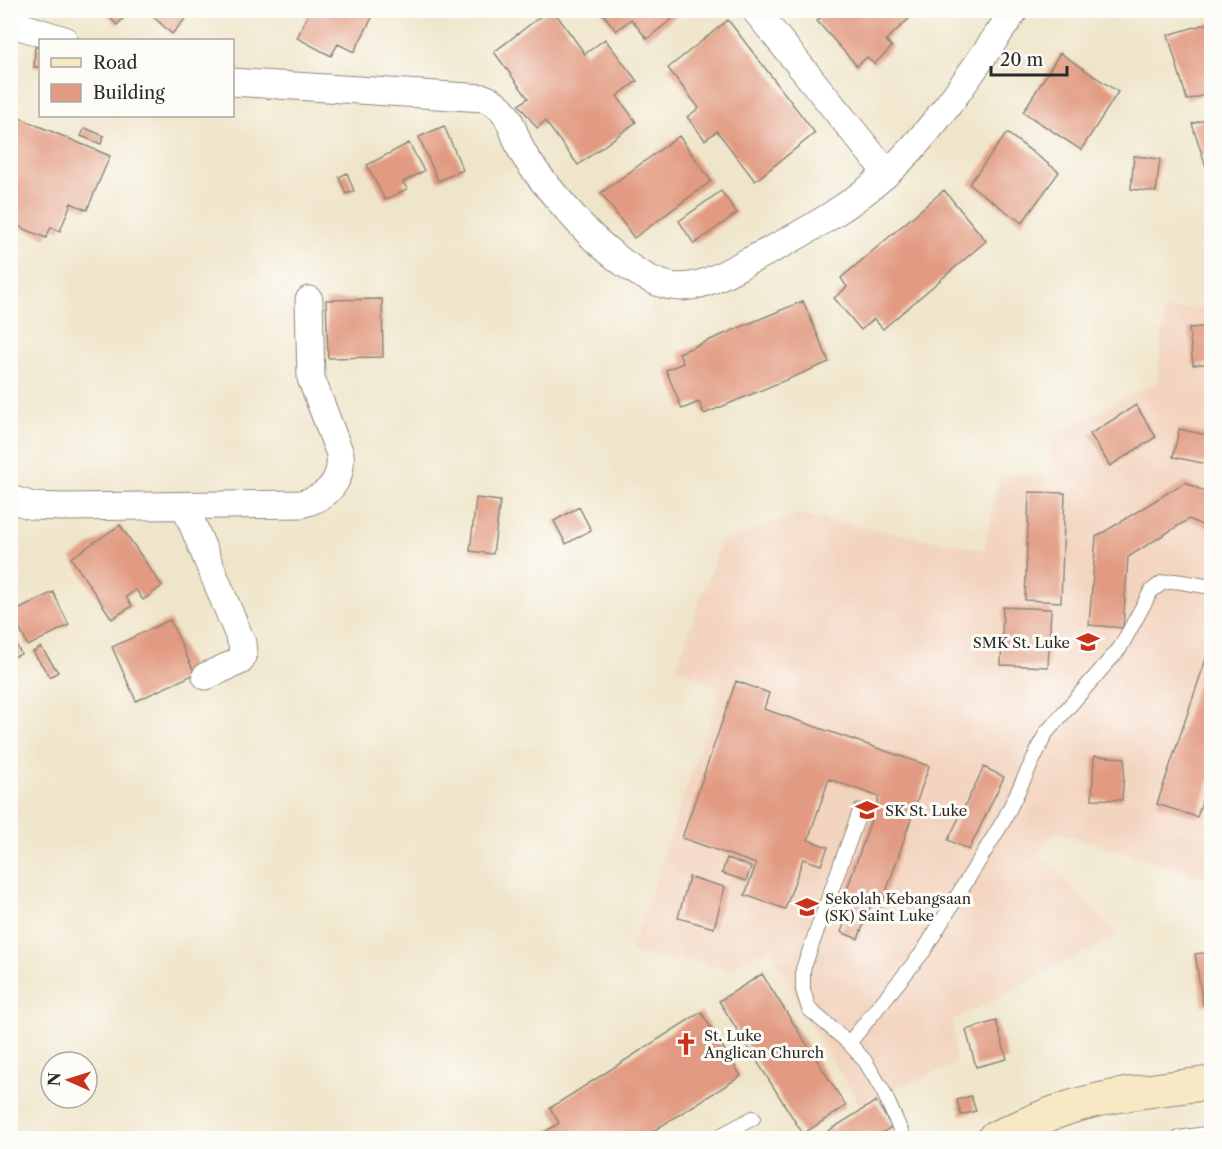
<svg xmlns="http://www.w3.org/2000/svg" width="1222" height="1149" font-family="'Libre Caslon Text',serif">
  <style>
    .built { fill: #f3d4bf }
    .building { fill: #e29b82 }
    .lines { fill: none; stroke-linecap: round; stroke-linejoin: round }
    .lane-casing { stroke: #8d887a; stroke-width: 16 }
    .street-casing { stroke: #8d887a; stroke-width: 29 }
    .secondary-casing { stroke: #8d887a; stroke-width: 35 }
    .lane { stroke: #fff; stroke-width: 14 }
    .street { stroke: #fff; stroke-width: 27 }
    .secondary { stroke: #f8e8c3; stroke-width: 33 }
    .labels { text-anchor: middle; dominant-baseline: central; stroke-width: 6; stroke-linejoin: round; paint-order: stroke }
    .poi-label { font-size: 15px; fill: #2b2b2b; stroke: #fdfcf7; text-anchor: start }
  </style>
  <rect width="100%" height="100%" fill="#fdfcf7"/>
  <filter id="ink" filterUnits="userSpaceOnUse"><feTurbulence type="fractalNoise" baseFrequency=".0167" numOctaves="2"/><feDisplacementMap in="SourceGraphic" scale="12" xChannelSelector="R" yChannelSelector="G"/><feConvolveMatrix kernelMatrix="1 2 1 2 8 2 1 2 1" color-interpolation-filters="sRGB"/></filter>
  <filter id="wash" filterUnits="userSpaceOnUse"><feTurbulence type="fractalNoise" baseFrequency=".008" numOctaves="4" result="noise"/><feDisplacementMap in="SourceGraphic" scale="24" xChannelSelector="R" yChannelSelector="G"/><feGaussianBlur stdDeviation="1.35" result="paint"/><feColorMatrix in="noise" values="0 0 0 0 0 0 0 0 0 0 0 0 0 0 0 0 0 1.4 0 .05"/><feComposite in="paint" operator="in"/></filter>
  <g filter="url(#wash)">
    <rect width="100%" height="100%" fill="#efe5ca"/>
    <path class="built" d="M1211,306L1212,872L1208,879L1055,831L1039,853L1117,935L952,1021L956,1064L859,1103L811,1026L770,947L729,968L630,953L721,688L676,667L722,541L798,515L984,550L1000,475H1049L1051,435L1157,382L1165,311Z"/>
    <g id="blocks">
      <path class="building" d="M103,10H131L117,25Z
        M146,10H193L172,34Z
        M310,10H376L354,52L338,44L331,56L297,38Z
        M549,10H553L585,54L605,39L637,81L617,96L636,122L578,165L545,121L537,128L519,105L528,98L494,52Z
        M600,10H683L647,39L631,19L616,31Z
        M829,10H911L914,14L886,40L892,47L874,64L867,57L857,66L817,21Z
        M728,20L815,133L755,181L717,131L705,140L687,117L699,108L668,68Z
        M1212,22V93L1187,100L1168,35Z
        M35,47L40,48V67H34Z
        M1060,53L1118,92L1081,150L1023,112Z
        M10,114L110,156L87,210L71,203L60,231L51,227L46,238L10,223V182L12,178H10Z
        M1212,117V182H1211L1192,124Z
        M444,126L463,170L438,181L419,137Z
        M85,128L104,136L101,144L81,136Z
        M1007,133L1059,172L1022,223L969,184Z
        M679,136L711,181L634,238L601,193Z
        M409,143L424,171L403,182L407,189L385,200L367,165Z
        M1134,156L1160,159L1156,192L1131,189Z
        M347,173L354,191L346,194L339,177Z
        M944,190L986,241L883,329L874,319L861,330L834,298L847,287L841,278Z
        M721,191L737,213L694,244L679,221Z
        M382,299L383,357L328,358L326,300Z
        M803,301L829,362L704,414L699,402L682,409L666,370L683,363L679,353Z
        M1212,326V363L1193,365L1189,328Z
        M1136,405L1156,437L1110,466L1090,434Z
        M1179,429L1212,436V465L1173,457Z
        M1185,482L1212,495V530L1189,519L1128,557L1123,628L1089,625L1096,537Z
        M1029,492L1065,493L1061,602L1025,600Z
        M476,498L500,501L493,554L470,551Z
        M579,507L591,530L566,544L554,521Z
        M120,525L162,586L143,600L136,590L126,597L132,606L112,619L71,558Z
        M53,592L69,625L28,646L12,613Z
        M1003,607L1051,609L1048,667L1001,665Z
        M170,620L195,674L136,701L112,647Z
        M10,633L21,654L10,659Z
        M1212,641V773L1197,817L1157,804Z
        M41,647L58,672L50,677L33,652Z
        M736,681L769,693L764,709L929,766L881,907L845,895L879,797L829,779L808,840L828,847L821,865L803,859L785,909L745,895L756,864L682,838Z
        M1094,756L1125,758L1122,800L1092,799Z
        M984,767L1004,777L969,850L948,840Z
        M727,858L751,867L746,881L722,873Z
        M689,877L725,887L714,928L678,918Z
        M854,899L871,905L858,939L841,932Z
        M1212,952V1004L1203,1005L1195,954Z
        M762,974L846,1106L803,1134L719,1001Z
        M701,1012L741,1076L642,1138H536L559,1123L550,1108Z
        M996,1021L1007,1059L976,1067L966,1030Z
        M971,1096L976,1111L961,1115L957,1100Z
        M876,1101L892,1127L873,1138H817Z"/>
    </g>
  </g>
  <g filter="url(#ink)">
    <use href="#blocks" fill-opacity="0" stroke="#8d887a" stroke-width="1.5"/>
    <g class="lines">
      <g class="lane-casing">
        <path id="lane" d="M860,811L803,969V990L809,1009L849,1043L865,1061L883,1091L904,1138
          M849,1043L923,952L1004,820L1046,733L1120,648L1151,591L1162,583L1175,581L1212,587
          M716,1138L753,1118
          M1179,1138L1212,1133"/>
      </g>
      <g class="street-casing">
        <path id="street" d="M755,10L886,172
          M10,23L64,40
          M232,82L484,98C514,108 511,136 526,158C542,182 562,204 581,225C601,247 641,281 671,286C698,291 724,274 747,262C800,236 857,204 899,162C944,117 978,62 1015,10
          M10,499L33,506L65,507L301,504C327,498 343,481 340,454L311,378L309,300
          M185,506L242,643L243,654L240,661L206,676"/>
      </g>
      <g class="secondary-casing">
        <path id="secondary" d="M994,1138C1024,1125 1056,1110 1089,1102C1129,1092 1170,1088 1212,1083"/>
      </g>
      <use href="#lane" class="lane"/>
      <use href="#street" class="street"/>
      <use href="#secondary" class="secondary"/>
    </g>
  </g>
  <defs>
    <g id="school-bare" transform="scale(1.8)"><path d="M0-5L7-2L0 1L-7-2ZM-4 1L0 2.5L4 1V4Q0 6-4 4Z" fill="#c8321e" stroke="#fdfcf7" stroke-width="2.5" paint-order="stroke"/></g>
    <g id="church-bare" transform="scale(1.8)"><path d="M-1.2-6h2.4v3.5h3.3v2.4h-3.3V6h-2.4V-.1h-3.3v-2.4h3.3Z" fill="#c8321e" stroke="#fdfcf7" stroke-width="2.5" paint-order="stroke"/></g>
  </defs>
  <g fill-rule="evenodd">
    <use href="#school-bare" x="1088" y="642"/>
    <use href="#school-bare" x="867" y="810"/>
    <use href="#school-bare" x="807" y="907"/>
    <use href="#church-bare" x="686" y="1044"/>
  </g>
  <g class="labels">
    <g class="poi-label">
      <text x="1070" y="642" text-anchor="end">SMK St. Luke</text>
      <text x="885" y="810">SK St. Luke</text>
      <text x="825" y="898">Sekolah Kebangsaan<tspan x="825" dy="17">(SK) Saint Luke</tspan></text>
      <text x="704" y="1035">St. Luke<tspan x="704" dy="17">Anglican Church</tspan></text>
    </g>
  </g>
  <rect width="1222" height="1149" fill="none" stroke="#fdfcf7" stroke-width="36"/>
  <rect x="39" y="39" width="195" height="78" fill="#fdfcf7" stroke="#a9a8a5" stroke-width="1.5"/>
  <rect x="51" y="58" width="30" height="9" fill="#f8e8c3" stroke="#a9a8a5" stroke-width="1.5"/>
  <text x="93" y="69" font-size="18" fill="#2b2b2b">Road</text>
  <rect x="51" y="84" width="30" height="18" fill="#e29b82" stroke="#a9a8a5" stroke-width="1.5"/>
  <text x="93" y="99" font-size="18" fill="#2b2b2b">Building</text>
  <g transform="translate(69 1080) rotate(273)"><circle r="28" fill="#fdfcf7" stroke="#a9a8a5" stroke-width="1.5"/>
  <path d="M0-4.5L10 22L0 15L-10 22Z" fill="#c8321e"/>
  <text y="-9" font-size="16" font-weight="bold" text-anchor="middle" fill="#2b2b2b">N</text>
  </g>
  <path d="M991 66v9h76v-9" fill="none" stroke="#2b2b2b" stroke-width="3"/>
  <text x="1000" y="66" font-size="18" fill="#2b2b2b" stroke="#fdfcf7" stroke-width="4.5" paint-order="stroke">20 m</text>
</svg>
